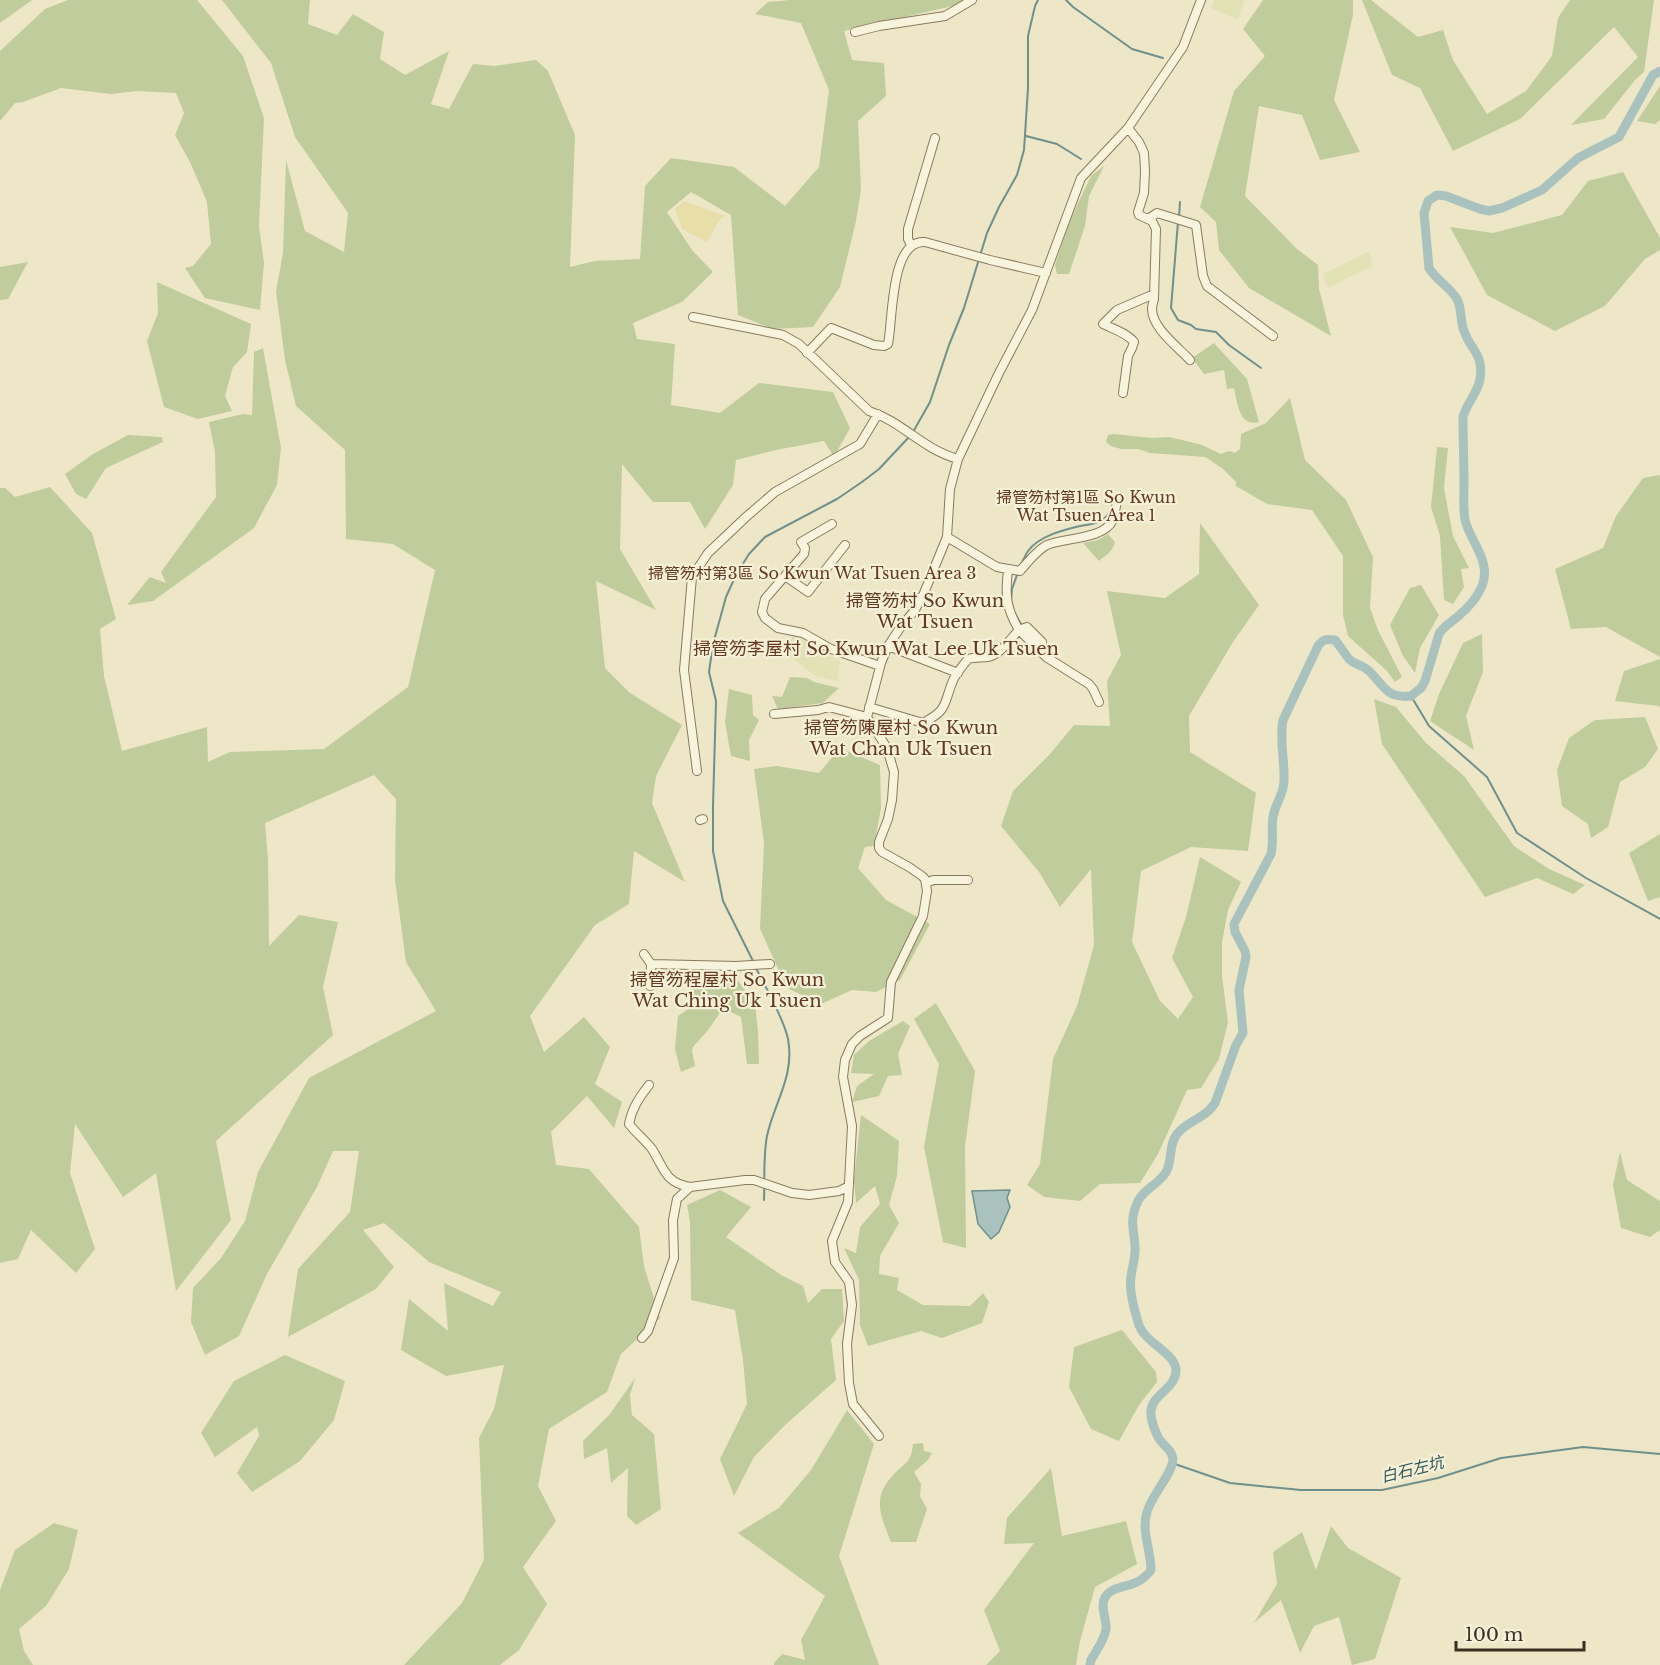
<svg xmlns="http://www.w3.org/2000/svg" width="1660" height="1665" font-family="'Libre Baskerville','Noto Sans TC',serif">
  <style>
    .farmland { fill: #e3e1b6 }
    .green { fill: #c0cc9c }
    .sand { fill: #e8dea7 }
    .water { fill: #a9c2bd; stroke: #70908c; stroke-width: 1.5 }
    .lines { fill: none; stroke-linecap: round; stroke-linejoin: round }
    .stream { stroke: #70908c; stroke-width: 2 }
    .canal { stroke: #a9c2bd; stroke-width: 9 }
    .minor-casing { stroke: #897a5e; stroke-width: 10 }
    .minor { stroke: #f8f3dc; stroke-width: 8 }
    .labels { text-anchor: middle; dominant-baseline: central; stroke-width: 4.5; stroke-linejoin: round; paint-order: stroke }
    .neighbourhood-label { font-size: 16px; fill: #653821; stroke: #f5f0d8 }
    .water-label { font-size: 16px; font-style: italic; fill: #315759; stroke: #f5f0d8 }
    .quarter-label { font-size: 18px; fill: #653821; stroke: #f5f0d8 }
  </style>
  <rect width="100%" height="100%" fill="#ede7c8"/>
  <path class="farmland" d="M1214,0H1244L1238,20L1211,8Z
    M1369,251L1372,267L1351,276L1328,288L1323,274Z
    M793,635L804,638L811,647L840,661L837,681L817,677L783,651Z"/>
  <path class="green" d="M0,0H32L0,23Z
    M68,0H197L243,56L264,118L259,226L264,263L260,310L205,298L185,268L193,266L211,244L207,202L191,164L175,135L184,113L176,93L137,91L111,94L61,88L23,102L15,103L0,121V51L45,9Z
    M222,0H310L308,24L337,35L353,14L384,32L380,59L405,75L449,51L431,104L449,109L473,64L494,66L536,60L548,71L575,135L570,267L595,261L640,259L645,186L671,158L734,167L785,206L819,167L829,90L801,23L755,14L768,2L790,0H965L961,4L844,31L852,60L884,63L886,96L858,121L861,190L856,221L840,287L813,327L773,329L738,315L731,215L691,192L667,212L692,250L713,272L682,302L633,323L637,339L675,344L671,405L720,413L759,383L833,392L850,428L834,457L824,441L776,450L736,460L733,485L705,529L690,502H653L622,464L620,549L656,610L596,581L605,668L630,693L682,725L656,776L652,803L685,882L634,851L629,904L595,925L530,1016L544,1052L584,1017L610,1047L595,1084L622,1102L614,1128L587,1096L551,1132L556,1165L589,1169L639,1227L644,1266L660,1318L621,1354L607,1392L549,1429L538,1486L556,1521L523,1567L547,1604L519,1650L500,1665H404L462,1603L484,1560L479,1438L494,1409L504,1365L446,1376L401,1350L409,1299L448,1331L444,1283L493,1306L501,1292L429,1262L384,1223L363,1230L394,1267L376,1289L288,1337L298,1269L350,1212L359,1151H333L317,1187L267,1274L239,1336L205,1355L191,1322L193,1288L221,1258L245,1221L258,1172L309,1078L436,1011L406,962L395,880L396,799L374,775L265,823L268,859L269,946L299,915L338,922L323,987L333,1035L216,1141L231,1220L176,1291L156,1173L123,1197L75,1124L70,1173L95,1249L76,1273L31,1230L18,1259L0,1263V488H5L15,497L50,487L92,533L116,619L100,629L104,676L122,751L207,727L208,762L230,752L324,749L408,687L435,570L393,544L346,539L345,450L296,406L285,360L276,291L283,253L286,160L305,231L344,252L348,213L295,137L271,63Z
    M1263,0H1353V15L1334,100L1360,152L1320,160L1302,115L1259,106L1245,196L1297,249L1318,265L1319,289L1331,336L1249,288L1219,250L1216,222L1200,207L1234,91L1265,56L1243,29Z
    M1362,0H1371L1418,37L1443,30L1453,60L1487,114L1526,91L1552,56L1558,18L1570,0H1654L1644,72L1635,80L1604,119L1571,125L1638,57L1614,27L1520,119L1453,151L1420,88L1392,75Z
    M1660,86V120L1655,124L1637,121Z
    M1104,166L1089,196L1085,226L1069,274H1057L1055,265L1071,218L1091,176Z
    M1623,172L1660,238V250L1645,259L1605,306L1555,331L1487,295L1450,227L1493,233L1562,215L1588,181Z
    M28,262L8,299L0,300V267Z
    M157,282L251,324L247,352L233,367L225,396L232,411L198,419L164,407L147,341L158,313Z
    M1214,343L1247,379L1259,422C1239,428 1237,401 1234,388L1227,389L1224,370L1204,374L1192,358Z
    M263,348L281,448L277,485L254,528L153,601L127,605L150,577L166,583L161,572L216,497L215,452L209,422L243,414L252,415L254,352Z
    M1290,398L1305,460L1346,500L1373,557L1370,608L1378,630L1402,677L1395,682L1387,671L1348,636L1343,615V556L1312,510L1267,504L1236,486V482L1222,468L1205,457L1150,453L1138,449H1121L1111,446L1106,442L1108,435L1114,434L1152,438L1169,437L1182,440L1202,445L1221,454L1229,451L1235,453L1240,449L1241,434L1266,423Z
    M128,435L162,437L163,442L106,468L86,499L76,494L65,474L93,454Z
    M1437,447L1448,448L1444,488L1453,536L1469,568L1461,569L1464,587L1453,604L1444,600L1440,536L1431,507Z
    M1660,475V657L1606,627L1571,629L1555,569L1603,548L1616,516L1643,478Z
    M1200,523L1259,605L1233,642L1189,716L1190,752L1256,793L1248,851L1191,847L1141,871L1132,942L1160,1001L1178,1019L1193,997L1172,958L1186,917L1200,857L1241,882L1228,910L1222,942V976L1228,1022L1219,1059L1201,1088L1187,1090L1158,1154L1140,1183L1100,1184L1080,1201L1044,1197L1027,1185L1040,1164L1053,1059L1077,1006L1094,945L1091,869L1060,907L1039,872L1001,826L1013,791L1050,754L1074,725L1110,726L1107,681L1121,655L1107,591L1165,598L1199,574Z
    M1108,534L1115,542C1113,552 1106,555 1099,561L1083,543L1098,540Z
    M1421,585L1439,615L1420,648L1415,673L1403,656L1390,625L1410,588Z
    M1482,634L1483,672L1466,716L1474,750L1430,721L1439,694L1463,643Z
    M1660,659V708L1659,706L1615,701L1624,671Z
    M790,677L807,678L814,682L839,688L823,703L778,709L772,696L782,697Z
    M729,689L752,695L753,715L759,720L749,740L750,761L731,756L725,722Z
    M1374,699L1396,707L1426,743L1464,776L1514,846L1549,869L1585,885L1573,894L1537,878L1485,897L1382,744Z
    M1645,717L1658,749L1645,767L1620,782L1608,827L1591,838L1588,824L1562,806L1557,770L1569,738L1595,720Z
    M840,748L880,765L881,808L874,846L865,847L858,868L886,900L930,924L900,980L876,992L852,990L821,1004L787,988L760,929L764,843L754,769L777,766L819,773Z
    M1660,834V897L1648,901L1629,853Z
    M733,974L755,1004L758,1031L759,1064H747L741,1017L723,1008L709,1029L693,1047L692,1051L695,1066L681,1072L675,1049L678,1016L691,1007L694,988L713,979Z
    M936,1003L975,1071L965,1147L966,1248L943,1242L924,1147L939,1064L914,1019Z
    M903,1021L910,1026L898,1054L902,1075L888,1076L879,1096L852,1102L857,1086L874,1074L851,1073L854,1055L869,1041Z
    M861,1115L899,1141L897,1176L889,1205L899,1223L880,1256L879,1274L899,1278L897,1290L923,1305L970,1306L983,1293L989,1302L982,1323L942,1338L921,1331L868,1346L860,1325L859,1280L844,1248L856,1253L860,1227L880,1204L875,1186L856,1203L854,1180Z
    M1620,1152L1627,1180L1660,1201V1230L1650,1237L1621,1228L1613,1185Z
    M720,1190L751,1207L726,1237L781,1275L803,1286L808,1303L822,1289H842L844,1321L831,1339L836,1380L784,1426L754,1457L734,1496L720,1459L747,1404L743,1360L735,1310L691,1300L690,1222L687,1205Z
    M1122,1330L1156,1372L1157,1382L1139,1405L1119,1441L1091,1429L1069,1387L1074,1347Z
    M285,1355L345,1381L334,1420L300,1461L252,1492L237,1473L259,1436L257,1427L215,1457L201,1433L234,1381Z
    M635,1378L630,1395L632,1415L654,1434L661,1509L636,1525L627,1516L628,1468L611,1483L607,1448L584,1459L583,1441L610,1414Z
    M847,1410L874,1444L839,1556L879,1665H774V1663L782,1654L805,1660L801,1640L825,1596L738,1533L779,1508L811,1470Z
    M923,1443L924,1451L932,1453L928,1460L914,1472L921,1484L920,1496L927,1509L916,1542H891C881,1516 871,1499 893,1475C905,1462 911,1464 913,1444Z
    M1051,1468L1062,1536L1126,1521L1137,1564L1095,1587L1080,1641L1076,1665H986L1000,1651L984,1610L1034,1543L1004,1544L1007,1518Z
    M54,1523L78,1530L69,1569L46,1606L19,1629L24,1651L33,1665H0V1590L15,1550Z
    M1331,1526L1348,1548L1401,1578L1375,1659L1352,1665L1339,1617L1314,1626L1300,1653L1281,1600L1254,1623L1277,1584L1273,1552L1302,1532L1316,1570Z"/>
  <path class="sand" d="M685,201L722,215H725L718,222L707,242L682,229L675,208Z"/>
  <path class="water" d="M1010,1190L1007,1198L1010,1207L999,1232L991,1239L978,1224L972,1191Z"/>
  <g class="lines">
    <path class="stream" d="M1066,0L1073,7L1132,49L1163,58
      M1026,136L1057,144L1081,159
      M1179,217L1180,202
      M1178,222L1171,308L1178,320L1191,325L1196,329L1216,332L1229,345L1261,368
      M913,432L930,402L949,345L964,308L987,233L999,207L1017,175L1024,150L1028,88V36L1035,6L1038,0
      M1021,564C1024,560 1025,555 1028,551C1039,536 1063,530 1080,526C1092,524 1102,524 1109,513
      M1011,601L1012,589L1018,572
      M1014,612L1022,626
      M1411,696L1429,726L1487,777L1517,833L1586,878L1660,919
      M754,963L723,901L713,851V806L716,701L709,672L713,644L726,597L736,575L749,554L765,537L837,499L862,482L879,469L910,436
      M756,968C766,988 784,1019 788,1039C795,1076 774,1103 767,1136C763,1157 765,1179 764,1200
      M1172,1463L1230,1483L1301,1490H1382L1438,1478L1501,1458L1583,1447L1660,1454"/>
    <path class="canal" d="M1090,1665L1091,1660C1096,1651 1105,1639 1106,1629C1107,1619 1099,1605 1106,1596C1115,1583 1137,1590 1151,1570C1151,1551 1141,1530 1147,1512C1151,1496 1173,1473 1173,1459C1172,1449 1162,1445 1158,1437C1155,1431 1150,1418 1151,1411C1152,1394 1176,1389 1176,1370C1175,1352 1143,1343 1138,1322C1134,1308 1129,1292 1131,1277C1132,1268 1135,1259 1135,1250C1135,1229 1128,1223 1138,1201C1144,1189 1159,1184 1166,1172C1173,1160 1168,1146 1177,1134C1188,1120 1205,1119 1215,1103L1236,1045L1243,1033L1239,990L1246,957L1245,951L1235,932L1234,924L1271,854C1274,840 1271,829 1273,817C1275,804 1284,794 1284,781C1285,761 1279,740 1283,720L1318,646C1323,639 1326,639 1335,640C1340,646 1344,653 1349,659C1355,665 1363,665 1369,671C1384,685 1386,699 1411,696L1421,688L1425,681L1439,634C1443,627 1450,623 1456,618C1466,610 1477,598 1482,586C1492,562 1470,541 1465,520C1463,508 1464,495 1464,483C1464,461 1463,439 1463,417C1466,404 1478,393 1480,379C1484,354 1471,351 1464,331C1460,321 1462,308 1457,299C1450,287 1436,280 1429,268L1424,213L1428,201L1437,195L1446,196L1480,209L1489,211L1502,208L1542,190L1578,158L1619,137L1653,75L1660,71"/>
    <g class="minor-casing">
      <path id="minor" d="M855,32L879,26L945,16L972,0
        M1128,128L1139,142L1144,153L1145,171L1144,193L1138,212L1139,215L1152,221L1156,229L1154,299C1153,302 1152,306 1152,309C1152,328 1178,347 1190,360
        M1148,219L1157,213L1196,225L1203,276L1207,286L1273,336
        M911,245L908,239V229L935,138
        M693,317L783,335L799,344L869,411C903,422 922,449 958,459
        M807,353L831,328L874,345L884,346L888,344C893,321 890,239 925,242L990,260L1046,273
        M1123,393L1128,356L1132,348L1134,342C1127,333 1113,329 1103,324L1117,310L1154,294
        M832,524L801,542L805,548L804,554L765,599L762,612L765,618L778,628L803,633L831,649L880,666
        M947,537L997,567L1020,571C1027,563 1037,550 1047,545C1066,537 1103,540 1113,520C1115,516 1115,510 1116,506
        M785,576L808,592L845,545
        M1042,642L1027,627L1019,630L1046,657L1089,684L1093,689L1099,702
        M888,646L958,673
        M869,707L923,723C947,710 943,707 952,683C955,674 962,667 968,659C975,657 981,658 988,657C1000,655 1011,638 1019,630C1006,608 1005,595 1008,570
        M774,714L818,710L829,707L867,717L887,748L894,772L892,800L888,819L879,842V848L882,852L909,867L922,876L925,879L927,891L923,916L891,982L888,1018L860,1036L852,1044L845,1060L843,1077L852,1126L848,1202L832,1241L835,1262L849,1282L852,1305L847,1344L849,1383L853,1404L879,1436
        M867,717L881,663L888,646L900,628L915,610L924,593L947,537L950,489L958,459L999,373L1032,310L1081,178L1128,128L1183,47L1201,0
        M697,771L684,670L692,577L708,553L746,517L775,492L860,444L878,414
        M700,820L703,819
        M927,883L933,880H968
        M644,954L651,964L650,986
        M651,964L736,966L770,964
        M649,1085C639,1098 632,1108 629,1124C636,1133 645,1140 652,1149C664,1168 665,1183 690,1187
        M642,1338L648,1331L674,1258L673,1220L677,1199L690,1187L745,1180H754L792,1193L809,1195L839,1191L849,1186"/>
    </g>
    <use href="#minor" class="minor"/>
  </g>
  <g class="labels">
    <g class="neighbourhood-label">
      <text x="1086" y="497">掃管笏村第1區 So Kwun<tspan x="1086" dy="18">Wat Tsuen Area 1</tspan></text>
      <text x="812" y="573">掃管笏村第3區 So Kwun Wat Tsuen Area 3</text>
    </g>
    <g class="water-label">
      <text transform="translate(1412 1469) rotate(-14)">白石左坑</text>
    </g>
    <g class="quarter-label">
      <text x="925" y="601">掃管笏村 So Kwun<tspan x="925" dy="21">Wat Tsuen</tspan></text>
      <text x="876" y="649">掃管笏李屋村 So Kwun Wat Lee Uk Tsuen</text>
      <text x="901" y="728">掃管笏陳屋村 So Kwun<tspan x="901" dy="21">Wat Chan Uk Tsuen</tspan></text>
      <text x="727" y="980">掃管笏程屋村 So Kwun<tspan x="727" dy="21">Wat Ching Uk Tsuen</tspan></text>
    </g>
  </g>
  <path d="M1456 1641v9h128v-9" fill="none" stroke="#3a3021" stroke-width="3"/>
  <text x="1465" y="1641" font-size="18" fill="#3a3021" stroke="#f5f0d8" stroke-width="4.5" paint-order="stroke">100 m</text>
</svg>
